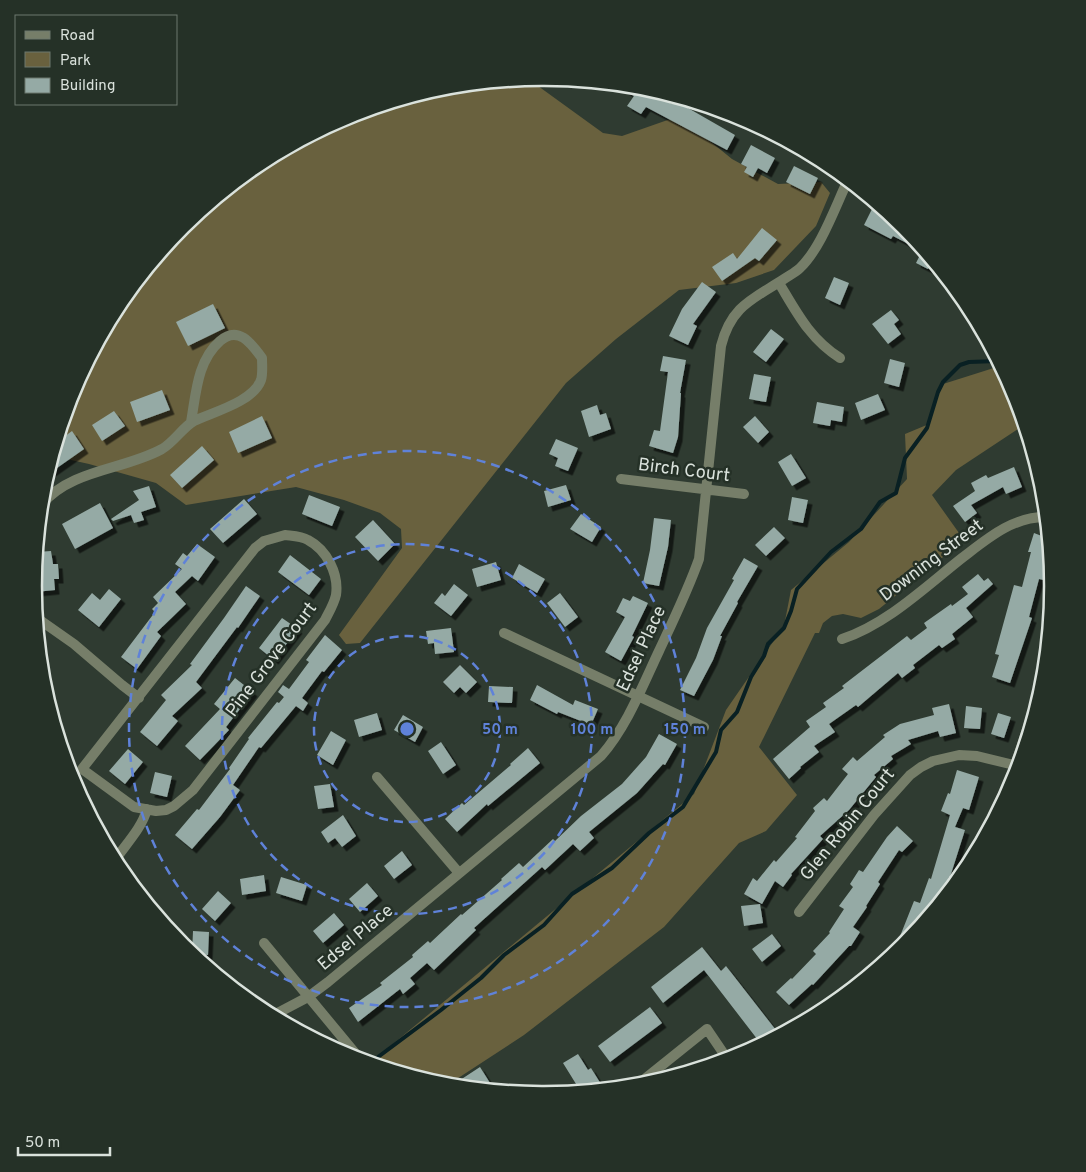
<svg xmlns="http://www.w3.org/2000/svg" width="1086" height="1172" font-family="Overpass,sans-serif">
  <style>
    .green { fill: #69613e }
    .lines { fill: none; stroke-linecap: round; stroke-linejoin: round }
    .stream { stroke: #092023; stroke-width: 4 }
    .building { fill: #95aaa5; filter: url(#shadow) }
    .street { stroke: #767e69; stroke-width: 10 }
    .ring { fill: none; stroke: #5f82d9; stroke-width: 2.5; stroke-dasharray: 9 6 }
    .labels { text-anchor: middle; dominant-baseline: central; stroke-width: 5; stroke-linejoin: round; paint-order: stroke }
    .street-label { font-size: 18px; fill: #dae2dc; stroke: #253127 }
    .rim { fill: none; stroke: #dae2dc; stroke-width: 2.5 }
    .centre { fill: #5f82d9; stroke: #253127; stroke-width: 2.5 }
    .ring-label { font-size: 15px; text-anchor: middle; font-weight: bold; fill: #5f82d9; stroke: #253127; stroke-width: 5; stroke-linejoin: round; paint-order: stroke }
  </style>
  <defs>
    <filter id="shadow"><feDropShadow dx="4.5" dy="4.5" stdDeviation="0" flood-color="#0009"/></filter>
  </defs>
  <rect width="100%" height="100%" fill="#2f3b31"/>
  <path class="green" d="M527,78L603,133L622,136L679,116L732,159L778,184L821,182L830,193L816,226L774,270L736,283L679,290L616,339L566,383L360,643L346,644L339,635L402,548L401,529L380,513L344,500L296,487L186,505L156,483L89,464L53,456L73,391L120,303L183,226L260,162L348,115L444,86Z
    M1000,366L1014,391L1024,425L956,470L932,495L964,540L879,609L861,618L843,614L832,616L823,623L819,633H815L759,747L797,795L766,831L739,843L664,927L524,1035L446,1086L370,1063L694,794L726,710L784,626L791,590L849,542L907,479L905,434L929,424L940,385Z"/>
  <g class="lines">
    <path class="stream" d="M370,1063L441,1010L481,978L504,955L544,925L572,894L612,868L649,833L683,807L716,752L721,730L737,712L751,677L764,656L768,644L784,628L791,611L797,589L831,552L861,529L880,502L896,493L905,458L927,428L938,392L943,382L960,365L969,362L997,361"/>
  </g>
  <path class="building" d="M615,84L649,88L655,92L654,94L672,104L674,100L735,135L727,150L646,107L641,114L627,106L634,96Z
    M751,145L775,158L767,173L758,168L753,177L744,172L747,167L741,164Z
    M794,166L818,178L810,194L786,182Z
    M872,209L904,227L932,261L928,269L916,263L922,251L893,236L891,239L864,225Z
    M762,228L777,240L759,261L755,258L722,281L712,267L733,253L737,259Z
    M834,277L849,283L840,305L825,298Z
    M702,282L716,292L693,324L697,326L688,345L669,336L682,309Z
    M213,304L225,328L188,346L176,322Z
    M891,310L899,320L894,324L901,334L888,344L872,324Z
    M771,329L784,339L766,362L753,352Z
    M663,356L686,360L680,393H681L678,437L673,453L649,446L654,430L660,431L668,372L660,371Z
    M890,359L905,363L899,387L884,383Z
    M754,374L771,377L766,402L749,399Z
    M162,390L170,410L137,422L130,402Z
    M878,394L885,410L861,420L855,403Z
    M817,402L844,407L842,422L831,420L830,426L813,423Z
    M597,405L600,415L606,413L611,429L589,437L581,411Z
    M114,411L125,426L102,441L92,425Z
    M262,416L272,438L238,453L229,432Z
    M755,416L769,432L758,443L743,427Z
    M72,431L84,449L47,475L57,442Z
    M556,439L578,448L568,471L555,466L558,458L549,454Z
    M202,446L214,460L182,488L170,475Z
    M791,454L806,478L792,486L778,462Z
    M1014,467L1022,487L1006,494L1003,487L971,505L977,513L965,522L953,506L975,491L971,483L986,475L988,478Z
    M566,485L571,500L548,507L544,491Z
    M149,486L156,507L141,512L144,520L134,523L131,515L113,521L111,519L139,500L133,491Z
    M309,495L340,507L332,526L302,514Z
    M792,497L808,500L803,523L788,520Z
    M244,499L257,514L223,543L210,529Z
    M100,503L113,528L75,549L62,524Z
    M581,514L601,527L592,542L570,529Z
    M654,518L671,520L668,547L659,586L643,583L650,550Z
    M373,520L395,544L378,561L355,537Z
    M774,527L785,538L766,556L755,545Z
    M1034,533L1047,538L1049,558L1044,580L1039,579L1029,617L1032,618L1010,683L992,677L999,655L995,654L1014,585L1022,587L1031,552H1028Z
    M197,544L215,557L198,581L192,576L175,592L186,604L157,632L161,636L137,669L121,657L155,612L152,609L158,603L153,597L182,569L175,564L183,553L187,556Z
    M51,551L53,564H58L59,579H54L55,590L35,592L37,552Z
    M290,555L321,579L309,595L278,572Z
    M744,558L758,566L737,602L738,603L720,636H722L713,660L694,696L680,690L696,658L707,628L734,580L732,579Z
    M496,562L501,580L477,587L472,569Z
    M519,564L545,579L537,593L512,578Z
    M978,574L984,581L988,578L993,584L966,608L973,617L952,634L955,639L942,648L939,645L913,665L915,668L902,678L898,673L858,707L856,705L829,724L835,732L814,746L819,752L800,767L801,768L789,779L773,759L810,727L806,721L826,707L823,703L844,688L842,686L907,636L911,640L927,628L924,623L951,604L952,606L968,594L962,587Z
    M454,584L468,595L451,616L434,603L442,593L445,596Z
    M246,586L260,596L238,628L237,627L196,682L202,688L172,716L178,721L157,746L140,732L166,700L161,695L192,665L190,664L224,618Z
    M109,589L121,599L99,627L78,610L92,593L100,600Z
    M560,593L578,617L565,627L547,603Z
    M633,596L648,603L632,636L634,637L621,661L605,652L625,617L616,612L623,598L630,601Z
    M282,618L298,629L274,660L259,648Z
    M451,628L454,652L435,654L434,643L428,644L426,631Z
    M325,635L342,650L324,672L322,671L302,698L308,703L303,711L296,706L261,748L259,747L233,785L240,790L220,817L192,849L175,835L197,809L199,810L230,769L229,768L249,739L248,738L277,702L279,703L284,697L278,692L283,685L289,689L309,662L306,660Z
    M460,665L477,682L466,693L460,687L454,693L443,682Z
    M235,678L253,692L226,727L229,730L200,760L185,746L220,709L214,704Z
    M537,685L573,705L575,700L598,709L591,725L558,712L557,714L530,700Z
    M489,686L513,687L512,703L488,702Z
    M949,704L956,733L940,737L938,731L908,740L911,744L891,756L893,759L874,775L876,777L849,810L820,836L823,839L791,874L792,875L783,887L775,881L762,904L744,894L753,878L757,881L774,860L776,862L797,838L795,837L815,811L813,808L824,798L827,801L848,774L842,769L853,757L857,761L885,737L883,735L900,724L934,715L932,708Z
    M966,706L982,708L980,729L964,728Z
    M377,713L382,730L359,737L354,720Z
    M998,713L1011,717L1004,738L991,734Z
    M403,715L423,727L415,742L394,730Z
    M331,731L346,740L333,765L317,755Z
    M659,734L677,744L665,765L663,764L637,793L589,832L594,838L580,851L573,844L545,870L542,867L474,928L476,930L434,970L427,963L410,978L415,984L403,994L400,989L358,1022L349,1008L382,985L380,983L413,957L412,955L428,941L430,943L461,914L462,915L502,880L501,879L519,863L523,867L553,839L555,841L581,816L622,784L646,757Z
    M441,742L456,765L443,774L428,751Z
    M528,748L540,763L488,806L487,804L457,832L445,819L462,803L464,805L511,765L510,764Z
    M128,749L143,762L125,784L109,771Z
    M957,770L979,777L969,810L963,808L955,827L965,830L950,877H949L940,901L937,899L933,910L903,946L893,954L914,901L920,903L929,878L931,879L950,815L941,811L948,793L950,794Z
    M155,772L172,776L167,797L150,793Z
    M330,784L334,807L318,809L314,786Z
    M343,815L356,836L342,847L335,838L328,843L321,832Z
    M897,826L913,841L902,852L899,850L878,882L880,884L866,906L867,907L853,927L860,932L851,946H849L813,985L812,984L789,1005L776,992L791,978L792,979L816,954L813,951L830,933L829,932L844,909L839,906L853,887L850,884L859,870L863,872L887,837Z
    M402,851L412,865L394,879L384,866Z
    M264,875L266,891L242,895L240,879Z
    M281,877L307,885L302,901L276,893Z
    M367,883L378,896L360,912L349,899Z
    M218,891L231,903L215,921L202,909Z
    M760,904L763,923L744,926L741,906Z
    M334,913L344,925L323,943L313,931Z
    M193,931L209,932L208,955L192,954Z
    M772,934L781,946L762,962L752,949Z
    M702,947L721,971L726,966L779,1034L761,1044L704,970L663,1003L651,987Z
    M650,1007L662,1023L610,1062L598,1046Z
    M578,1054L588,1070L591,1068L604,1089L581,1092L563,1063Z
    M480,1067L495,1091L451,1086Z"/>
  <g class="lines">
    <path class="street" d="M779,283C797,313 810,339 840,358
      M621,479L744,494
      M42,504C72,469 124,470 162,449C174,442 183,427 194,421C213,412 253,402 261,380C263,374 262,364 262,358C251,343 238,325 220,341C197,361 196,394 191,422
      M285,535C293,536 301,536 308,540C327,550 339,574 336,595C334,604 329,612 325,620L193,790L174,806L166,810L156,811L134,807L82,769L255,548L264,541Z
      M37,618L74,644L122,685L139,698
      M504,633L704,727
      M842,639C887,624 924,588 962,558C987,539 1012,517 1045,517
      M377,777L459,873
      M1003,801L1043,682
      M115,860C126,844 142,828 147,809
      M799,912L874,815L910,775L921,767L933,761L959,755L977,756L1014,765
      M264,943L360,1059
      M272,1016L308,997L328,982L601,756C627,726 642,687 659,651C673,621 688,590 699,559L721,346C731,306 753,299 784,279C790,275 796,272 800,268C821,248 835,207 848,180
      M636,1086L707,1029L726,1057L720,1062"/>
  </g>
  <g class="ring">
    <circle cx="407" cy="729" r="93"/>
    <circle cx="407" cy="729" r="185"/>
    <circle cx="407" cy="729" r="278"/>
  </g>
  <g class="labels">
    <g class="street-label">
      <text transform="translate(684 471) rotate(7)">Birch Court</text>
      <text transform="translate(932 561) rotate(-37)">Downing Street</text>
      <text transform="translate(642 649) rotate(-65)">Edsel Place</text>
      <text transform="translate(272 660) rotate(-53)">Pine Grove Court</text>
      <text transform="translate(848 825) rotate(-51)">Glen Robin Court</text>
      <text transform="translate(356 938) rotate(-40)">Edsel Place</text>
    </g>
  </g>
  <path d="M0 0H1086V1172H0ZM542 86H544A500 500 0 0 1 1044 586V586A500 500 0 0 1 544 1086H542A500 500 0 0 1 42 586V586A500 500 0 0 1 542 86Z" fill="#253127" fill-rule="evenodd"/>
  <path class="rim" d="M542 86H544A500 500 0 0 1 1044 586V586A500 500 0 0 1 544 1086H542A500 500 0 0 1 42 586V586A500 500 0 0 1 542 86Z"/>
  <circle cx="407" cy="729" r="8" class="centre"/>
  <g class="ring-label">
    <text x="500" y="734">50 m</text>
    <text x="592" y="734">100 m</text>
    <text x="685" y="734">150 m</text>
  </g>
  <rect x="15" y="15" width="162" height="90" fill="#253127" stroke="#6d786f"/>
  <rect x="25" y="31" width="25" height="8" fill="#767e69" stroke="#6d786f"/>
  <text x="60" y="40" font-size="15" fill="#dae2dc">Road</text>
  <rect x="25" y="52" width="25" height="15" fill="#69613e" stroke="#6d786f"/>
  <text x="60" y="65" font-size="15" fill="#dae2dc">Park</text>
  <rect x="25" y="78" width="25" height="15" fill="#95aaa5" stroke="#6d786f"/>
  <text x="60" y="90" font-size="15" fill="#dae2dc">Building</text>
  <path d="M18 1147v8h92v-8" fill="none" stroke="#dae2dc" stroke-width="2.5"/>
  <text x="25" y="1147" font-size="15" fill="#dae2dc" stroke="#253127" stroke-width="4" paint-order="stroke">50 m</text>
</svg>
